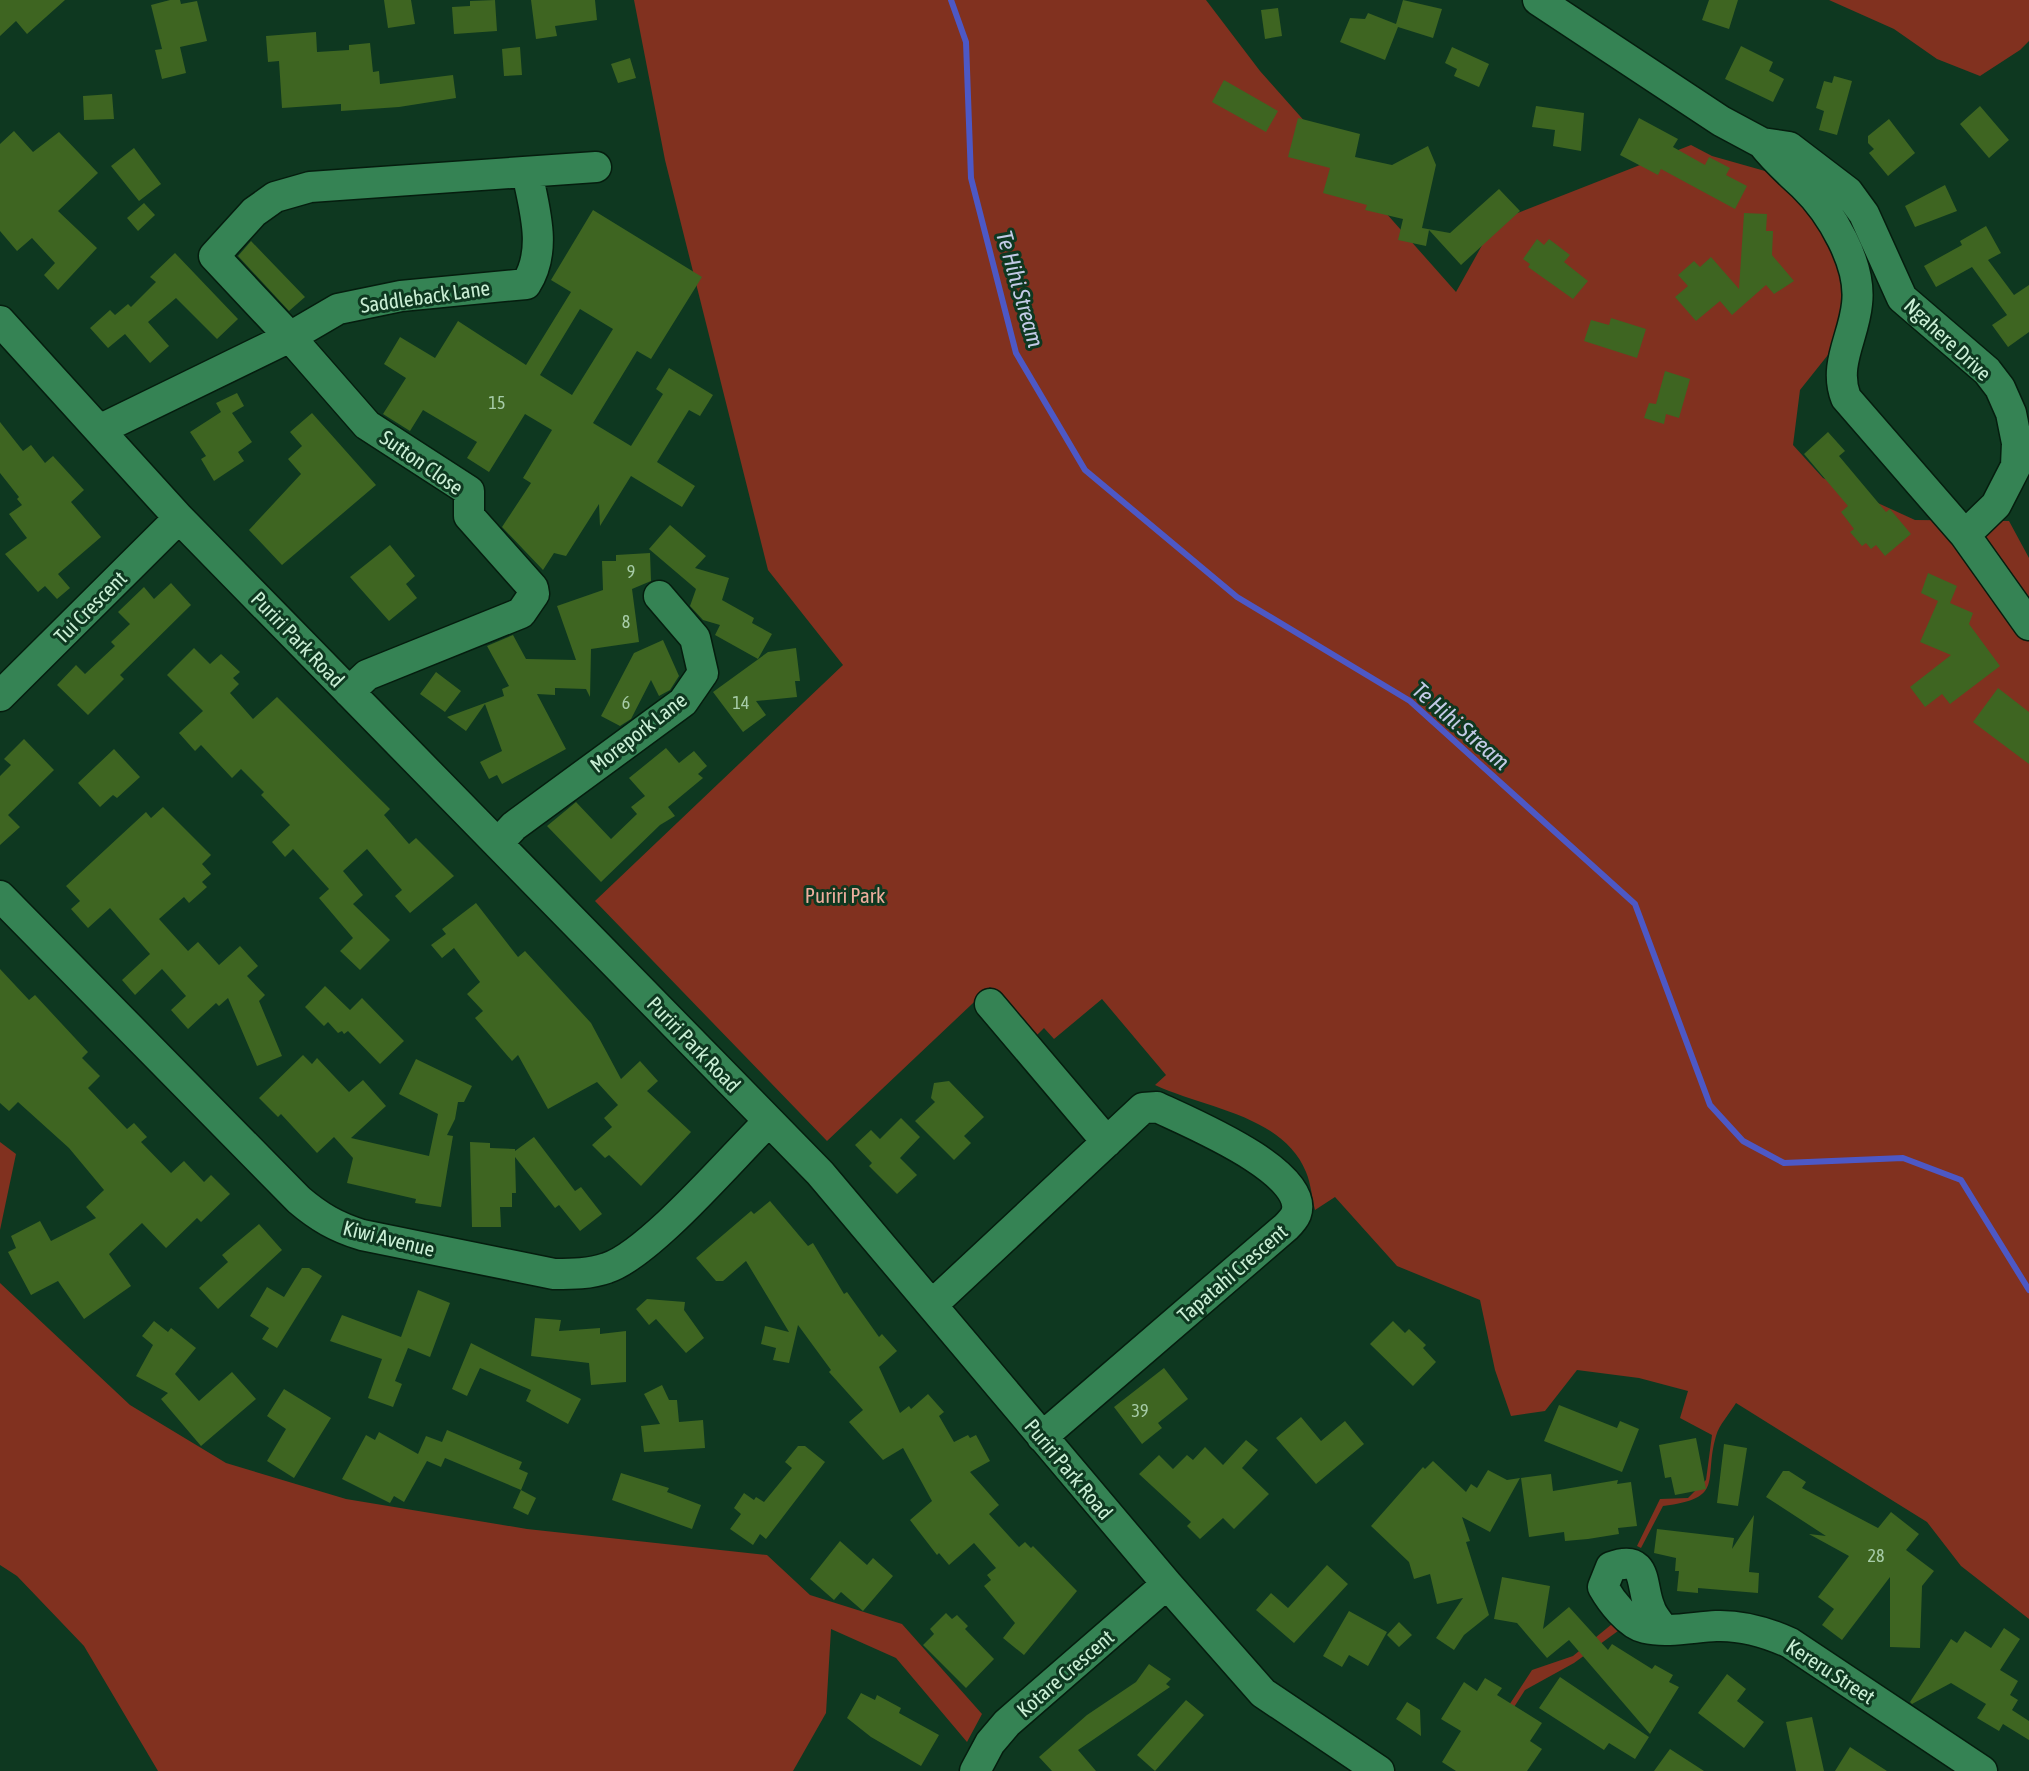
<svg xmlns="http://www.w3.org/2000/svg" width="2029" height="1771" font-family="'Asap Condensed',sans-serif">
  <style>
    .green { fill: #81311f }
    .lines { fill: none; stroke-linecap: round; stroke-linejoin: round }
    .stream { stroke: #4d58c5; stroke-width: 6 }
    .building { fill: #3e6521; fill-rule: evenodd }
    .minor-casing { stroke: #051d0e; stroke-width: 33 }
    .minor { stroke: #358354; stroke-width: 30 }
    .labels { text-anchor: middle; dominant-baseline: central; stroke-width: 6; stroke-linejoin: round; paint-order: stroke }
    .number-label { font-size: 18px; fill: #a7cca8 }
    .street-label { font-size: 21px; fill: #caefd5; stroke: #0e3820 }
    .park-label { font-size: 21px; fill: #eeae9e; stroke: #0e3820 }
    .water-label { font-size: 23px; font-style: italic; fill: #c3cae6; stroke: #0e3820 }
  </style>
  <rect width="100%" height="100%" fill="#0e3820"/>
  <path class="green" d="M634,0H1206L1260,71L1456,292L1495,222L1691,145L1712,156L1832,190L1847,331L1800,390L1793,445L1823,478L1915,520L2009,521L2029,558V1619L1961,1566L1927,1522L1736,1403C1730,1413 1719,1425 1716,1436C1703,1481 1726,1498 1663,1506L1641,1548L1637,1546L1660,1499L1688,1498L1706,1480L1712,1435L1680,1418L1688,1391L1639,1378L1577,1370L1545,1411L1511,1416L1495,1370L1480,1300L1397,1266L1335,1197L1315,1210C1312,1198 1311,1184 1306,1172C1283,1115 1204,1108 1155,1085L1166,1075L1102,999L1054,1039L1044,1028L1035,1037L990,987L827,1141L595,901L843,665L768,570L665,160Z
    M1829,0H2029V41L2020,50L1980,76L1937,59L1894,29Z
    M0,1142L16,1154L0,1230Z
    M0,1283L130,1405L226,1463L346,1499L527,1529L767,1555L810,1595L902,1624L982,1714L967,1742L896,1658L831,1629L826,1713L793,1771H158L84,1646L17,1576L0,1565Z
    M1612,1624L1618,1631L1574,1663L1525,1690L1473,1771H1466L1532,1670L1573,1656Z"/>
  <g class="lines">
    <path class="stream" d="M951,0L966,42L971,178L1016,353L1085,470L1237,597L1410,701L1635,904L1710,1105L1743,1141L1784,1163L1903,1158L1961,1180L2029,1290"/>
  </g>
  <path class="building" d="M0,0H65L27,34L16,21L0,36Z
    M170,0H180L181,4L197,1L207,41L180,47L186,73L162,79L155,50L162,49L151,5Z
    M384,0H411L415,24L388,28Z
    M495,0L497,31L454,34L452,7L470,6V1Z
    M531,0H595L597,20L555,26L557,36L536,39Z
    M1403,0L1442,9L1433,38L1398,27L1385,60L1340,42L1350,18L1365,19L1368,13L1396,24Z
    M1709,0H1738L1729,29L1702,20Z
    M1278,8L1282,36L1265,39L1261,10Z
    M316,32L317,52L349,50V45L370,43L373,72L379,71L380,84L453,75L456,98L399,107L341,111V104L282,108L279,61L268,62L266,36Z
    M1741,46L1773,62L1769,71L1784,79L1773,102L1725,79Z
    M520,47L522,75L504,76L502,49Z
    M1452,47L1489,64L1479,87L1454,76L1457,69L1445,63Z
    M630,58L636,78L618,83L611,64Z
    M1834,76L1852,81L1837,135L1819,130L1824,111L1816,108L1824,81L1832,83Z
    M1224,80L1278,111L1266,132L1212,102Z
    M112,94L114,119L84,120L83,96Z
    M1536,106L1584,113L1581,151L1553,146L1555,130L1532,127Z
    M1980,106L2009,140L1989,158L1960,124Z
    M1298,118L1360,134L1355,157L1392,165L1428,146L1436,165L1422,228L1450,233L1499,189L1520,211L1461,265L1429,230L1426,246L1398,240L1403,219L1365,210L1367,205L1323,193L1330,168L1288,157Z
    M1639,118L1678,139L1673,147L1705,165L1709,157L1730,168L1726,175L1747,186L1735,209L1661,169L1658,175L1620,155Z
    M1889,119L1915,153L1888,176L1869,153L1874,149L1868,143V136Z
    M14,131L33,152L59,132L98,173L58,211L97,248L58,290L44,275L55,263L32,238L17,251L0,231V144Z
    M134,148L161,184L139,201L111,166Z
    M1945,185L1957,211L1915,227L1905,206Z
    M144,203L155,215L138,231L127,218Z
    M593,210L702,277L651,359L637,351L593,423L631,446L663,394L656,389L669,368L713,395L700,416L689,410L657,462L695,486L682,507L631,476L600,526L599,504L566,556L554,553L543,570L502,527L531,483L523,478L552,430L525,414L489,472L467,458L477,442L423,410L410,431L383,414L406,378L384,364L400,337L435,358L458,321L526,365L571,292L551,280ZM580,309L613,329L572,395L540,375Z
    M1744,213L1767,214L1766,231H1773L1772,255L1794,281L1774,294L1766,285L1732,315L1720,301L1696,321L1675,297L1688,286L1678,275L1694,261L1700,267L1711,257L1739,289Z
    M1986,226L2001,253L1988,260L2014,295L2029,285V332L2008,347L1992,325L2007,315L1972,267L1936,287L1924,266L1962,245L1960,241Z
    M1537,239L1544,245L1549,239L1570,255L1564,262L1588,281L1573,299L1528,267L1530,264L1523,259Z
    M251,241L305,297L289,311L238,256Z
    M175,253L238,319L217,339L176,298L148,322L169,346L150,363L125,334L108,348L90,328L110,310L115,315L128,304L131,307L156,282L150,277Z
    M1611,318L1646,329L1637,358L1584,341L1591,320L1609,325Z
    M1665,371L1690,379L1679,418L1666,414L1664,424L1644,418L1649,403L1656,404Z
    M237,393L244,406L232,413L252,442L238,452L244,461L214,481L201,459L206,456L190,432L221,412L216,403Z
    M312,413L376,485L282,565L249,530L301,474L288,459L302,446L290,432Z
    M0,422L23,451L31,445L45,463L53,456L84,490L71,502L101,537L58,574L70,588L57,599L45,586L38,592L5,554L27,538L9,514L22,505L17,499L19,497L0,473Z
    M1828,432L1845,451L1839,456L1886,512L1890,509L1911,534L1885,556L1876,545L1871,549L1866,543L1862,546L1850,532L1854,529L1841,512L1848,506L1804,454Z
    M670,525L706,556L695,568L729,578L722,600L754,618L752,623L772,634L758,659L715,635L720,625L703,620L690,606L696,589L649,549Z
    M390,545L415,576L406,584L417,598L389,621L350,577Z
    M650,553L651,581L632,589L639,642L591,649L590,697L586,689L555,688V695L537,694L566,749L502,784L497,775L489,779L480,762L502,751L485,704L466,731L447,717L504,696L502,689L509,686L487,646L513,635L526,659L576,660L557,606L603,590L602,561H616V555Z
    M1928,573L1957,586L1950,603L1973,613L1969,624L2000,666L1950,704L1942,694L1925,707L1910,687L1951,655L1920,642L1938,601L1921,593Z
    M171,583L191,605L120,675L124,679L88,715L57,685L76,665L85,674L115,646L111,642L130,624L118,612L144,587L154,599Z
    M663,640L679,676L670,690L659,696L651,680L631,719L620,726L601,716L634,653Z
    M194,648L210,664L221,654L240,672L233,678L239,684L230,693L253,719L277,697L390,809L384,815L409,844L416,838L454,876L410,913L395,896L402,890L367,849L343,871L363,895L353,904L390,940L360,970L340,951L353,938L319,898L329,889L293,849L285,857L272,842L290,825L261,795L264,792L241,769L232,778L201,745L195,751L179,733L203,711L167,675Z
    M796,648L800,681H795L797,697L756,701L766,715L743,732L713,692L768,652Z
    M436,672L461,691L445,712L420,694Z
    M1998,688L2029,712V764L1973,722Z
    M24,739L54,770L8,815L20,827L0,845V776L11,765L4,759Z
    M666,748L679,763L694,751L707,766L698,774L703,778L668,807L675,816L660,825L601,882L547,826L576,802L611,839L637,814L631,807L645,796L629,778Z
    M114,749L140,777L117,798L113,795L100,807L78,783Z
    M163,807L211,855L202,864L211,874L202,882L207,887L189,903L184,897L159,919L188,951L198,942L219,965L240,946L258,966L247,976L265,995L259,1001L282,1056L257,1066L228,998L219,1006L216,1003L188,1029L171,1010L186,996L162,969L135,995L122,980L150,954L110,908L88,928L71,909L80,901L66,886L146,812L151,818Z
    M476,903L518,957L525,951L591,1023L621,1079L640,1061L658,1081L647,1091L691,1132L641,1186L609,1155L605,1158L592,1145L612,1127L604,1118L618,1105L597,1082L548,1109L518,1055L512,1061L475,1018L483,1011L467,994L480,982L454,948L442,958L431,945L446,934L442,929Z
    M0,969L29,1000L35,995L88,1052L82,1058L100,1076L88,1088L127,1129L134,1123L147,1137L141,1142L171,1173L184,1161L204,1182L211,1175L230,1194L201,1222L197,1218L166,1248L142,1223L109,1254L131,1286L84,1319L58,1281L31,1295L8,1252L16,1248L11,1236L40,1221L51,1241L96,1218L86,1207L104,1190L69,1148L18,1102L9,1111L0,1103Z
    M325,986L350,1010L362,998L404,1041L380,1064L348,1031L344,1034L342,1031L338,1033L328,1022L324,1026L305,1007Z
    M303,1055L312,1064L317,1058L349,1092L363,1080L386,1106L351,1138L429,1156L438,1114L399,1094L416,1059L472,1086L464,1102H458L455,1119L447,1135L453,1136L441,1207L415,1203L416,1199L347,1183L353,1158L334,1137L317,1153L281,1114L278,1117L259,1098Z
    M949,1081L984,1117L964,1136L971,1143L954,1160L915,1121L935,1102L931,1098L934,1083Z
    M901,1118L920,1137L900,1158L917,1175L897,1194L869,1166L872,1163L855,1145L871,1130L880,1139Z
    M534,1137L575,1191L581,1187L602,1214L580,1231L559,1205L555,1208L515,1157L516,1193H512V1207H500L501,1227H472L470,1142L490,1143V1148L515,1149V1151Z
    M770,1201L808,1246L813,1243L844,1294L847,1292L879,1337L882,1334L897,1351L879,1367L900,1413L909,1406L911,1409L928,1394L944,1412L939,1416L954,1442L968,1435L970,1438L976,1435L990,1461L970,1472L999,1505L989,1514L1019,1547L1025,1542L1031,1548L1033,1546L1077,1591L1024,1655L1003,1638L1015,1623L984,1586L991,1580L987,1575L996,1568L974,1543L949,1565L939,1553L937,1555L910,1520L932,1501L903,1448L883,1460L849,1422L863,1410L829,1372L831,1370L798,1325L789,1363L773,1360L776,1348L761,1344L765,1326L789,1332L746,1261L723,1281H716L696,1258L751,1211L754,1214Z
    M259,1224L282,1250L218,1309L199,1288L228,1262L222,1255Z
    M302,1268H309L322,1276L277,1348L262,1339L269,1328L250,1316L267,1287L284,1297Z
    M418,1290L450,1303L430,1357L408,1348L395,1381L402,1384L393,1407L368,1398L382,1359L330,1341L342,1315L401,1337Z
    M647,1299L685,1302L684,1310L704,1338L686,1353L656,1319L649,1325L636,1309Z
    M535,1318L561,1320L559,1331L600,1328V1334L626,1331V1382L591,1385L589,1363L531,1356Z
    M154,1321L168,1332L171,1328L196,1348L175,1374L199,1401L232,1372L256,1399L201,1446L161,1399L168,1393L136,1376L153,1345L142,1336Z
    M1393,1321L1405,1333L1409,1329L1426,1345L1423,1348L1436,1362L1413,1386L1370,1344Z
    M471,1343L581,1399L568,1424L526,1401L531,1390L480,1368L467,1396L452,1389Z
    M1164,1368L1188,1399L1158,1423L1162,1428L1142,1444L1114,1407Z
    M662,1385L669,1400H677L679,1422L703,1420L705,1448L644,1452L641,1426L660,1424L644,1394Z
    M284,1389L331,1418L294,1478L267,1461L286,1429L267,1416Z
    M1559,1405L1617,1428L1620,1421L1639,1429L1622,1472L1544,1441Z
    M1301,1417L1321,1441L1345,1421L1364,1444L1316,1484L1276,1438Z
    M447,1430L522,1462L519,1469L528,1473L521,1490L445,1458L441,1467L427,1461L404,1502L394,1496L390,1503L342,1479L366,1435L375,1440L379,1432L418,1454L426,1436L442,1442Z
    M1696,1438L1706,1489L1675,1495L1671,1477L1665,1478L1659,1445Z
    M1246,1440L1258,1450L1242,1468L1269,1494L1234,1529L1223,1518L1200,1539L1187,1526L1191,1522L1139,1474L1159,1455L1173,1469L1187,1455L1193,1460L1205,1447L1223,1465Z
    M1724,1444L1747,1448L1738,1506L1717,1503Z
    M798,1446H805L825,1462L766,1539L760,1534L753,1545L730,1529L741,1514L734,1508L744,1493L754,1500L756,1497L764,1502L792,1468L785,1462Z
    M1433,1461L1466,1492L1471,1484L1477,1488L1488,1470L1507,1480L1520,1478L1490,1532L1462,1517L1470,1541L1466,1542L1489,1615L1464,1635L1454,1650L1436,1638L1463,1598L1437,1604L1430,1574L1414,1579L1409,1562L1371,1526L1423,1467L1425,1469Z
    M1783,1471H1789L1806,1482L1802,1488L1878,1528L1891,1512L1919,1534L1906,1550L1934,1571L1922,1586L1920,1648L1890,1647V1577L1842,1640L1822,1625L1834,1609L1818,1597L1849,1556L1809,1534L1826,1536L1766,1497Z
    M621,1473L669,1488L667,1492L701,1505L692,1529L612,1500Z
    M1551,1474L1553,1491L1618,1480L1617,1484L1631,1482L1637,1526L1618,1528L1619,1534L1588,1539L1565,1541L1564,1532L1529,1537L1521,1478Z
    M521,1490L536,1498L528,1515L513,1508Z
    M1754,1515L1749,1572L1759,1573L1758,1593L1698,1588V1593L1677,1591L1679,1571H1675L1676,1558L1654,1553L1657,1529L1734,1538L1732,1549Z
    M840,1541L867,1565L873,1558L893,1576L863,1611L841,1592L834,1600L810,1579Z
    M1327,1565L1348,1584L1294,1643L1256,1610L1271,1593L1288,1608Z
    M1502,1577L1550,1586L1543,1629L1569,1607L1608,1650L1612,1644L1652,1669L1655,1665L1673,1675L1669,1682L1679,1687L1650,1734L1569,1640L1547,1658L1517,1623L1494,1619Z
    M1349,1611L1387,1632L1368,1666L1349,1655L1342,1667L1323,1656Z
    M946,1613L952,1619L957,1615L968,1626L965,1629L994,1659L966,1688L923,1645L934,1634L930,1629Z
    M1399,1622L1412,1635L1399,1647L1387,1635Z
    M2004,1628L2020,1639L2000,1670L2018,1681L2010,1695L2018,1700L2012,1710L2029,1721V1740L2003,1724L1999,1731L1977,1718L1986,1704L1951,1683L1912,1704L1910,1702L1951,1639L1957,1643L1965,1631L1991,1648Z
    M1149,1664L1171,1679L1166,1684L1170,1687L1078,1750L1096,1771H1052L1039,1757L1087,1715L1136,1682Z
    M1727,1674L1746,1689L1737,1701L1764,1722L1744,1748L1698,1713Z
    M1560,1677L1649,1737L1635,1759L1609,1743L1604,1750L1539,1708Z
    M1485,1678L1502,1688L1497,1695L1542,1723L1530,1741L1542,1749L1527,1771H1456L1442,1762L1461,1731L1441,1719L1464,1682L1477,1691Z
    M861,1693L875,1700L877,1695L901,1708L899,1713L939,1735L921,1766L871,1737L847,1718Z
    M1186,1700L1204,1715L1155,1771L1137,1755Z
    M1407,1702L1420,1710L1421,1736L1396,1719Z
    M1812,1717L1824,1771H1796L1786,1722Z
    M1850,1747L1887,1771H1835Z
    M1670,1749L1704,1771H1654Z"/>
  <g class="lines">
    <g class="minor-casing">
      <path id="minor" d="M1538,0L1721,121L1762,143L1789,147L1848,192L1864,214L1902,298L1987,371L2000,388L2011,413L2017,443L2016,466L1996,505L1965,535
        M1762,143C1775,160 1788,171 1803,185C1831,212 1862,264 1857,304C1854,337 1833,365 1846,398L1965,535L2029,625
        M527,172C534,208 548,250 526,284L401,296L338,309L290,337L214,256L254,212L275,197L310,187L596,167
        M0,321L179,518L820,1173L1167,1584L1263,1693L1379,1771
        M99,430L290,337L367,425L469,491V516L533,588L534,594L521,613L367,675L349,692
        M0,696L179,518
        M498,843L514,826L683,702L703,673L695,638L659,596
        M0,896L299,1200C319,1217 336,1227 362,1235L554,1274C572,1274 590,1274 607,1268C650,1254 733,1156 769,1121
        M990,1004L1107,1142
        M932,1305L1143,1108L1157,1107C1186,1121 1311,1172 1296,1214C1294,1219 1289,1224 1286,1227L1042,1437
        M1662,1628C1658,1621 1652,1615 1650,1608C1640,1586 1649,1553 1611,1567L1603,1587C1611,1601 1628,1624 1645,1628C1667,1633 1694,1627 1716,1626C1743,1625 1766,1632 1790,1643L1982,1771
        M975,1771L990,1743L1007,1723L1167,1584"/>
    </g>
    <use href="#minor" class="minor"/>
  </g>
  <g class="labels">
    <g class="number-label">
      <text x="497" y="402">15</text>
      <text x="631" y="571">9</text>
      <text x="626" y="621">8</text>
      <text x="626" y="702">6</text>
      <text x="741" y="702">14</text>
      <text x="1140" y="1410">39</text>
      <text x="1876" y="1555">28</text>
    </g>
    <g class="street-label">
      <text transform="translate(425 296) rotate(-8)">Saddleback Lane</text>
      <text transform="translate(1948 339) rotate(43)">Ngahere Drive</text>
      <text transform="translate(422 462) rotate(35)">Sutton Close</text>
      <text transform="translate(90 607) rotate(-45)">Tui Crescent</text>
      <text transform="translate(298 639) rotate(46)">Puriri Park Road</text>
      <text transform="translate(638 732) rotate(-38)">Morepork Lane</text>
      <text transform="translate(694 1044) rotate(46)">Puriri Park Road</text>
      <text transform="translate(389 1238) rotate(14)">Kiwi Avenue</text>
      <text transform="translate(1232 1273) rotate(-41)">Tapatahi Crescent</text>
      <text transform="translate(1069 1469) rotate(50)">Puriri Park Road</text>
      <text transform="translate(1831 1671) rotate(33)">Kereru Street</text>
      <text transform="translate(1065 1673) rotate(-41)">Kotare Crescent</text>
    </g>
    <g class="park-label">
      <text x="845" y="895">Puriri Park</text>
    </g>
    <g class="water-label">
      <text transform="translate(1020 289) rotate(74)">Te Hihi Stream</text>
      <text transform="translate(1461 726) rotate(41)">Te Hihi Stream</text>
    </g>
  </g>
</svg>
